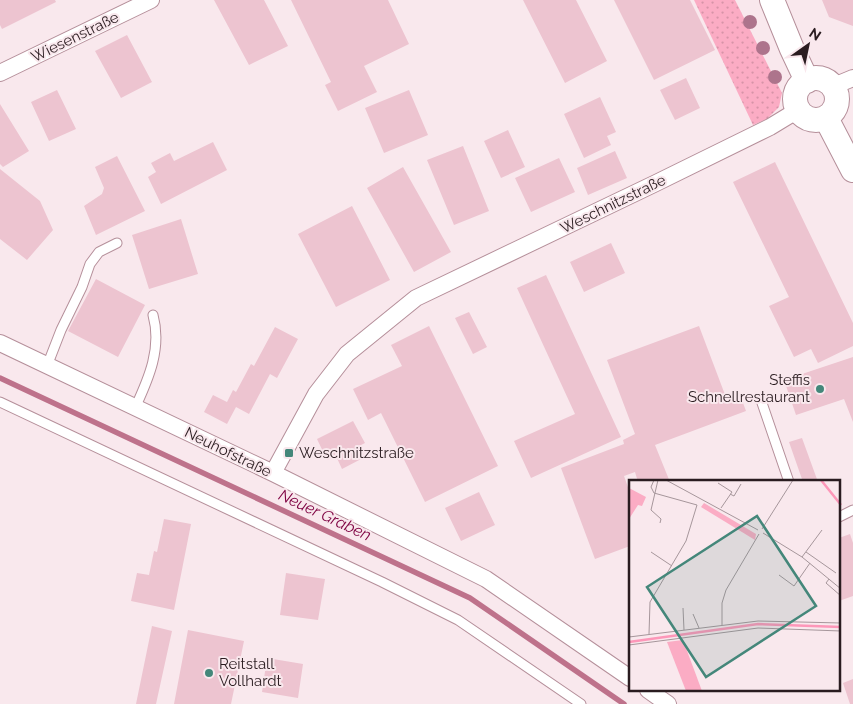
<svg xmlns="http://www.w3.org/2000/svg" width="853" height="704" font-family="Raleway,sans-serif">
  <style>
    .grass { fill: url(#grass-dots) }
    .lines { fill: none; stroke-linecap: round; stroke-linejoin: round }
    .stream { stroke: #be728b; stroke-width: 5.5 }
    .building { fill: #edc4d0 }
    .service-casing { stroke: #b58f9a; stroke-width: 11 }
    .minor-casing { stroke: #b58f9a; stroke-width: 18 }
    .secondary-casing { stroke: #b58f9a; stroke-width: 26 }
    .service { stroke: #fff; stroke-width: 9 }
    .minor { stroke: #fff; stroke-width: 16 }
    .secondary { stroke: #fff; stroke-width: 24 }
    .tree { fill: #ad748c }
    .poi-dot { fill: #44877a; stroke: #f9e8ed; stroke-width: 2 }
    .labels { text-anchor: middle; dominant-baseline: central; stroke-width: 4; stroke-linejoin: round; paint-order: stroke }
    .street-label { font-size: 15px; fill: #2a1c20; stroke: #f9e8ed }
    .poi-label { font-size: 15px; fill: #2a1c20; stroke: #f9e8ed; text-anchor: start }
    .water-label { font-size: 16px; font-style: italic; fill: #7e0041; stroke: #f9e8ed }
    .inset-river { fill: none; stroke: #fd97b9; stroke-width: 2.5 }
    .inset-road { fill: none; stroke: #a6969b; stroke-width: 1 }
    .view { fill: #44877a; fill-opacity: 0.15; stroke: #44877a; stroke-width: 2.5 }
    .inset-edge { fill: none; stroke: #2a1c20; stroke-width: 2.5 }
  </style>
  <defs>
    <pattern id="grass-dots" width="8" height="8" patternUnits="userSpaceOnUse" patternTransform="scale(1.25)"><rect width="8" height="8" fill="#fbacc4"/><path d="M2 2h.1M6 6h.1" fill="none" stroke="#d793a8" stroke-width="1.8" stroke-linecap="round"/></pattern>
  </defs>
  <rect width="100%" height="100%" fill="#f9e8ed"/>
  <path class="grass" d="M694,0H735L782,93L779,107L767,119L753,125Z"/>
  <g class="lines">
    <path class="stream" d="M0,378L470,598L624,704"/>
  </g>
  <path class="building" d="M0,0H55L56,2L2,29L0,25Z
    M214,0H264L288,46L249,65Z
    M291,0H388L409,44L364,66L377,92L338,111L325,85L331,82Z
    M523,0H576L607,61L565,83Z
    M614,0H690L715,50L654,80Z
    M822,0H853V26L829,17Z
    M127,35L152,82L121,98L95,51Z
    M686,78L700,108L675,120L660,90Z
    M57,90L76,129L49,141L31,102Z
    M409,90L428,135L384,153L365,108Z
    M600,97L616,132L607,136L611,145L584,158L564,114Z
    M0,104L29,151L3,167L0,164Z
    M508,130L525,167L501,178L484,141Z
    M213,142L227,170L161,204L148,177L156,172L151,163L170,153L174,161Z
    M463,146L489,211L454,225L427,160Z
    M615,151L627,178L588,195L577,168Z
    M117,156L145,211L96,235L84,206L102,194L104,188L95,167Z
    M559,158L575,192L531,212L515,178Z
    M775,162L853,323V346L818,363L811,349L794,357L769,306L789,297L733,182Z
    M403,167L451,252L414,272L367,188Z
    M0,169L40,201L53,230L27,260L0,239Z
    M352,206L390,280L336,307L298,234Z
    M181,219L198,274L149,289L132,235Z
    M611,243L625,273L584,292L570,262Z
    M546,275L621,437L531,478L514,441L575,414L517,288Z
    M96,279L145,305L118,357L68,331Z
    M469,312L487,347L473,354L455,318Z
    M429,326L498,466L425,502L381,413L368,420L353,389L402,366L391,345Z
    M699,326L727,400L740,395L746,411L655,445L670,482H638L635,472L624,476L630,493V546L595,559L561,468L624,444L623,440L635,434L607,360Z
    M275,327L298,339L277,378L270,374L249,414L236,407L227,424L204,412L213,395L227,402L233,390L236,392L251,364L254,366Z
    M853,357V422L844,399L796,415L784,380Z
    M353,421L365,443L359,446L365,457L342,469L336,456L327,460L317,439Z
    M802,438L818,482H803L789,442Z
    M479,492L495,525L461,541L445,508Z
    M164,519L191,524L174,610L131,601L137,573L149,575L154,551L157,552Z
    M850,534L853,543V596L839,601V538Z
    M286,573L325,579L318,620L280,615Z
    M152,626L172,631L156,704H136Z
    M188,630L244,641L231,704H174Z
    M267,658L303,664L298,698L262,692Z
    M853,679V704H850L843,683Z"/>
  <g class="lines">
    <g class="service-casing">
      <path id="service" d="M47,366L61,330L82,287L90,264L99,252L117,243
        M0,402L382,582L458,620L581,704
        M762,403L789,482
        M135,408C149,378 162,348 153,315
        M839,517L853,510"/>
    </g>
    <g class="minor-casing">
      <path id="minor" d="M0,73L151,0
        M834,88L841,83L853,78
        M0,343L273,473L486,579L630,678
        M273,473L316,394L347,354L416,298L654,184L770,127L798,110
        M648,690L668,704"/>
    </g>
    <g class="secondary-casing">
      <path id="secondary" d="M772,0L792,49L807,81
        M795 99a21 21 0 1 1 42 0a21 21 0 1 1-42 0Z
        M826,118L853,170"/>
    </g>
    <use href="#service" class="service"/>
    <use href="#minor" class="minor"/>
    <use href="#secondary" class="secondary"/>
  </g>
  <g class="tree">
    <circle cx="750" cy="22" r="7"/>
    <circle cx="763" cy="48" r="7"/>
    <circle cx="775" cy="77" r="7"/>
  </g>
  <g class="poi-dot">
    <circle cx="820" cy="389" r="5"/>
    <rect x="284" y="448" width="10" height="10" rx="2.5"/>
    <circle cx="209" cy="673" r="5"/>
  </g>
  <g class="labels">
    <g class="street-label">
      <text transform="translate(75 37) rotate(-26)">Wiesenstraße</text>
      <text transform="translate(613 204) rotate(-26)">Weschnitzstraße</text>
      <text transform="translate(228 452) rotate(26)">Neuhofstraße</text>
    </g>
    <g class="poi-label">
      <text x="810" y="380" text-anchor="end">Steffis<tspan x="810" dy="17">Schnellrestaurant</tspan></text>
      <text x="299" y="453">Weschnitzstraße</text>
      <text x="219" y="664">Reitstall<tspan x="219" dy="17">Vollhardt</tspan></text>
    </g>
    <g class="water-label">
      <text transform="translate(325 515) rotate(25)">Neuer Graben</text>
    </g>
  </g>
  <g transform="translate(629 480)">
    <rect width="211" height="211" fill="#f9e8ed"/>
    <path d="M75,23L127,54L126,60L72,27Z" fill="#fbacc4"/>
    <path d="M0,8L17,17L13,26L9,25L0,39Z" fill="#fbacc4"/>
    <path d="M54,160L73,211H57L38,162Z" fill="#fbacc4"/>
    <path class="inset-river" d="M192,0L212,25M0,162L129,144L212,147"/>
    <path class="inset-road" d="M29,0L22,30L32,39L31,43M37,0L129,50M89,3L103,12L92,28M101,14L105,16L112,4M133,49L164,0M134,53L173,77L212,109M22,72L43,86M177,72L207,93M173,77L193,50M150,95L165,106L181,83M200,99L197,103L212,116M54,128L55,150M64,134L70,148M93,145V123L97,110L130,54M20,154L21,122L57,61L68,25L25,13L22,7L25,0M0,157L129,141L212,143M0,165L129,148L212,151"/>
    <path class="view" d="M128,36L187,126L77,197L18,107Z"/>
    <rect width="211" height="211" class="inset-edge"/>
  </g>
  <g transform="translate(808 45) rotate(33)" stroke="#f9e8ed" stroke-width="4" paint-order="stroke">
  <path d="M0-4L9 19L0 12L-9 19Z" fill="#2a1c20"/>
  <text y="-8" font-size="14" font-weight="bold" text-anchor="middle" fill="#2a1c20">N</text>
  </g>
</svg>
